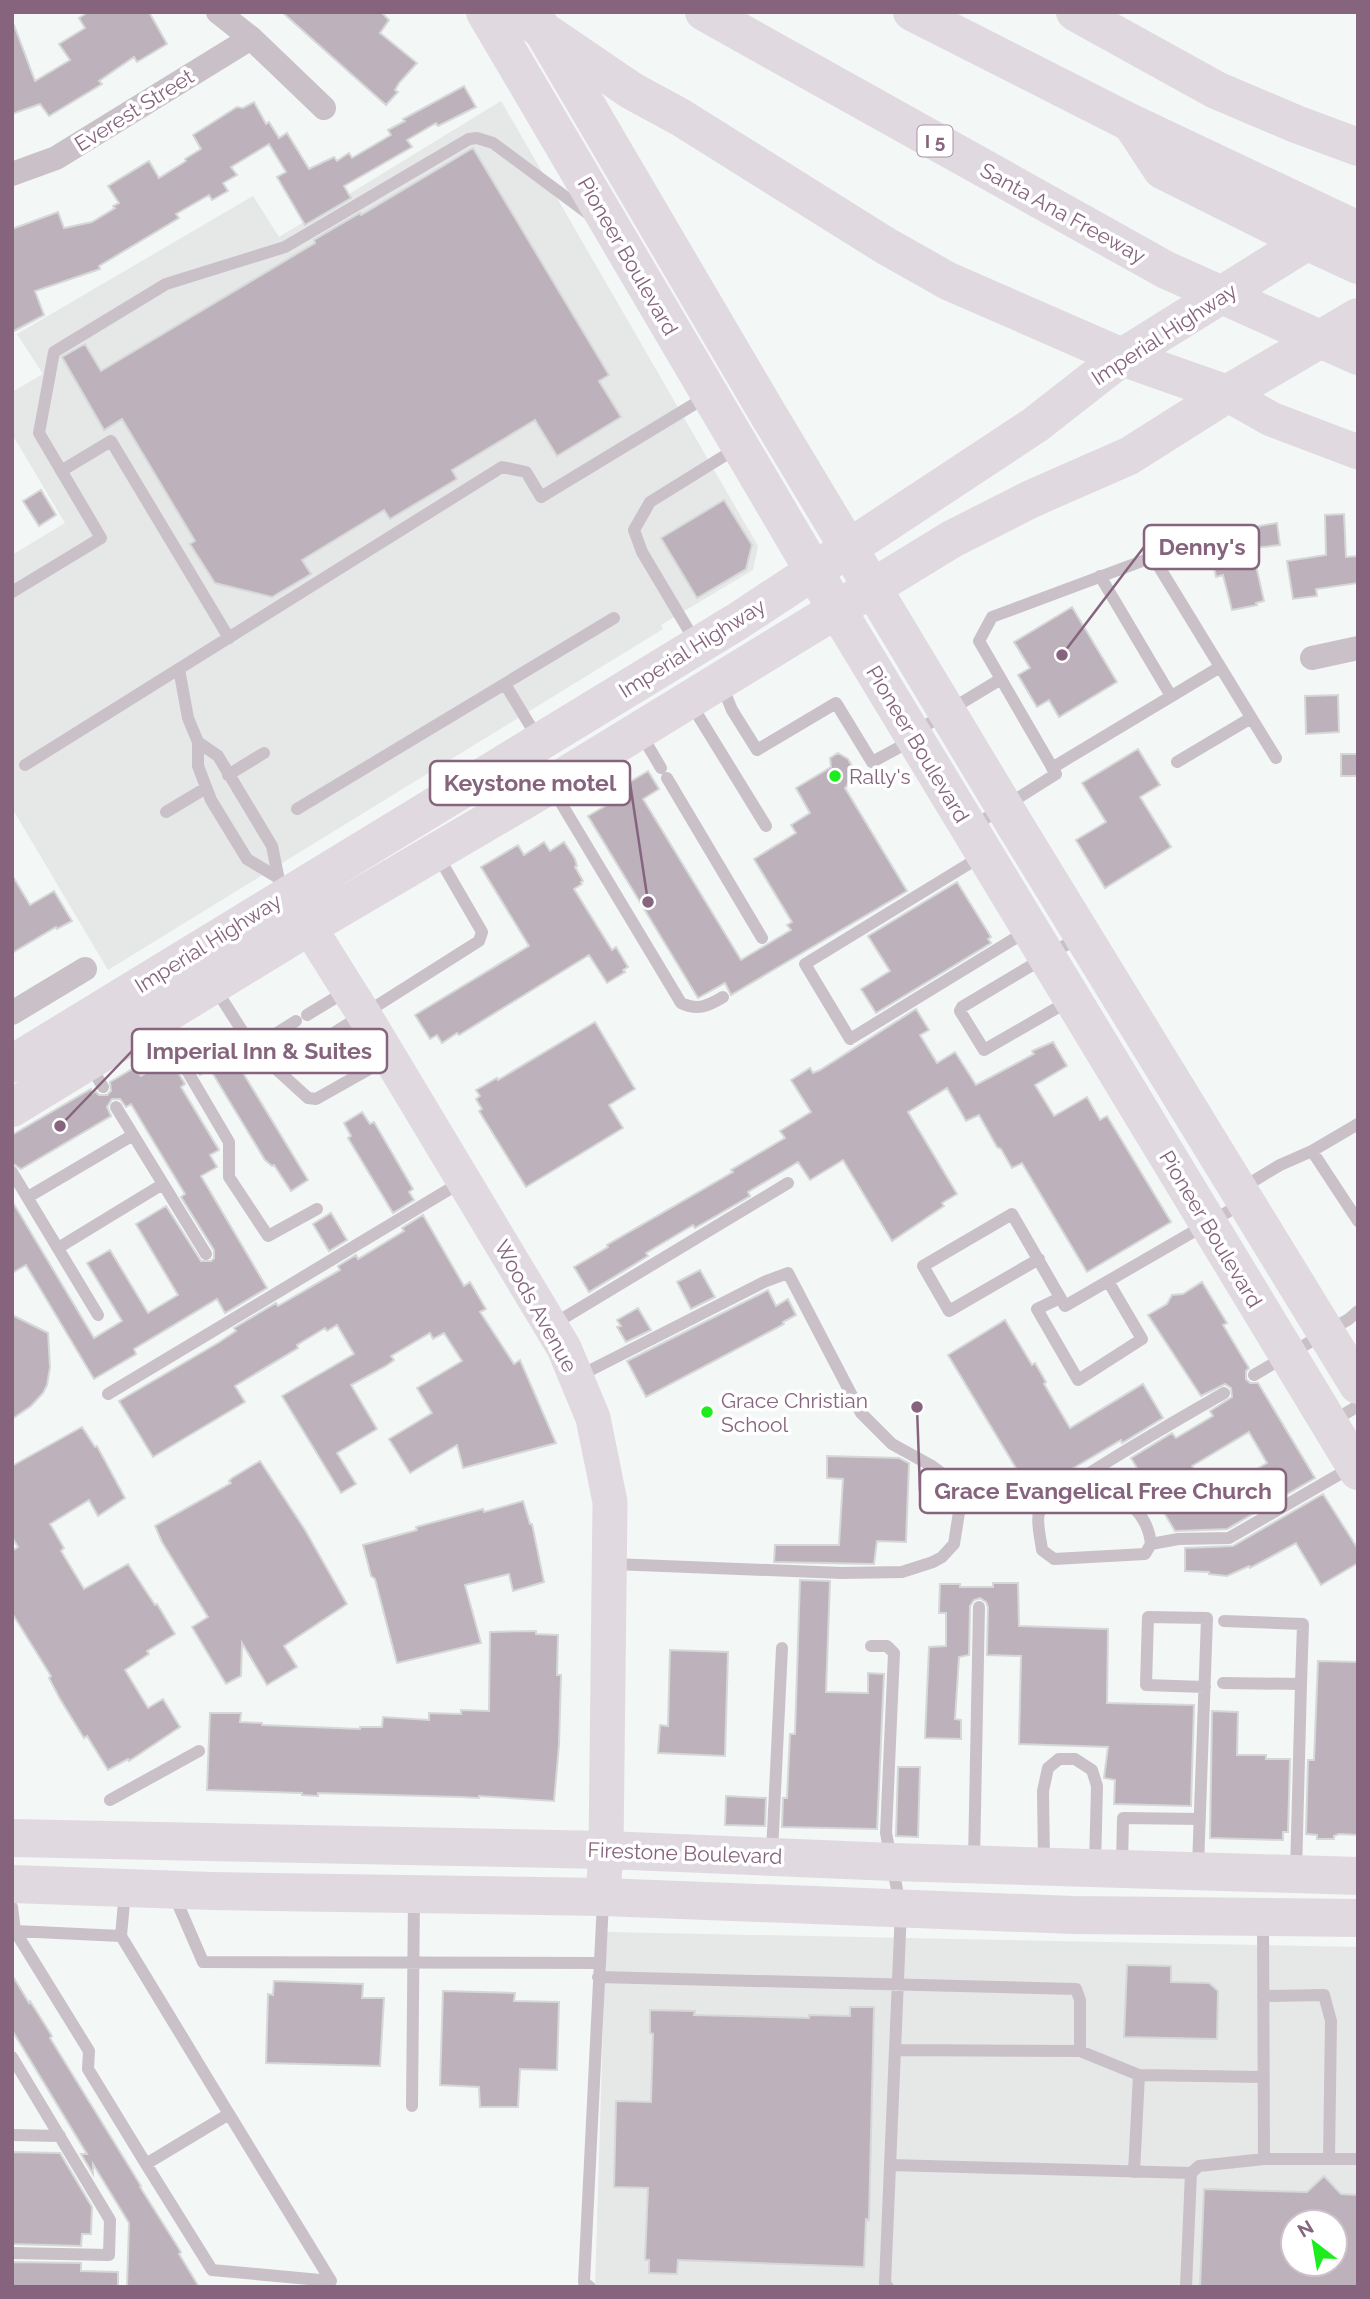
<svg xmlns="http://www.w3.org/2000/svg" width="1370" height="2299" font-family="Raleway,sans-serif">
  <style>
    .built { fill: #e6e7e7; fill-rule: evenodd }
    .building { fill: #bdb1bb; stroke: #d5d8d7; stroke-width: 2; fill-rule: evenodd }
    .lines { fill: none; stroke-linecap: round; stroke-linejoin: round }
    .lane { stroke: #cac1c8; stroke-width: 12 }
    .street { stroke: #cac1c8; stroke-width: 24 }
    .secondary { stroke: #e1d9e0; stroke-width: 35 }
    .primary { stroke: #e1d9e0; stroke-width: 38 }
    .highway { stroke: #e1d9e0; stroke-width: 38 }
    .poi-dot { fill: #1dec1e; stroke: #fff; stroke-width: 2.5 }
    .labels { text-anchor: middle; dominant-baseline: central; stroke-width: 7; stroke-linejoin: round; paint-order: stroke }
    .shield { fill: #fff; stroke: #aa92a5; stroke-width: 2 }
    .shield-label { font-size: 19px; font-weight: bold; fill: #86647e }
    .street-label { font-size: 21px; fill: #86647e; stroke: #fff }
    .poi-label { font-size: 21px; fill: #86647e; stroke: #fff; text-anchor: start }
    .leader { fill: none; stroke: #86647e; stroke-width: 2.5 }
    .callout-dot { fill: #86647e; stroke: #fff; stroke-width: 2.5 }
    .callout { fill: #fff; stroke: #86647e; stroke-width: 2.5 }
    .callout-label { font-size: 23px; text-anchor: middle; font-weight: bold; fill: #86647e }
  </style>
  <rect width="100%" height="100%" fill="#f3f7f6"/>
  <path class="built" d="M501,101L758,546L753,570L661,625L663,629L108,970L12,808V555L65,523L12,434V392L43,374L17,334L253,196L279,237Z
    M606,1932L1358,1947V2287H595ZM1293,2222H1335V2264H1293Z"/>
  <path class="building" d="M88,12H149L167,44L137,62L134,57L99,81L102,84L49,116L40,104L12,114V26L14,25L35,81L70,60L59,44L85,28L79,18Z
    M282,12H381L389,20L380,33L417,63L399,83L395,90L398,92L386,105Z
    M464,86L476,107L438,126L436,123L407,140L412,147L344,186L351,198L305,225L277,177L286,172L269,144L231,167L237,175L223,183L228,191L212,200L209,195L176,214L179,218L99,266L100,269L35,291L44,315L12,332V229L58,212L64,228L92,222L115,208L113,206L119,203L108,186L149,161L159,178L186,161L185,159L201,149L193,135L237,107L243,108L254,102L266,124L269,122L279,138L287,133L309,169L334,157L337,161L349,153L352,158L391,135L388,130L405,121L403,119Z
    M473,148L609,375L599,381L621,417L557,456L535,420L452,470L457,479L390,519L384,510L302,560L311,574L272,597L215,583L190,544L195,541L122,419L104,430L62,357L85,344L101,371L315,243L314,240L360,213L361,215Z
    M41,490L56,515L39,526L23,501Z
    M724,500L752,545L746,569L697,598L661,538Z
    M1344,514L1346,557L1358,556V583L1316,589L1317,596L1293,599L1287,561L1326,555L1325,515Z
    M1277,523L1280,545L1253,548L1251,530L1259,529V526Z
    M1251,543L1264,601L1256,603L1257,605L1232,610L1223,575L1216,577L1211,552Z
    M1072,607L1117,682L1059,717L1049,700L1037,707L1018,675L1030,668L1014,642Z
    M1338,695L1339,732L1306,734L1305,696Z
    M1138,749L1160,785L1140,797L1171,847L1105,888L1076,840L1106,822L1082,783Z
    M838,753L848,759L852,766L854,777L845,788L907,891L731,995L725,983L698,998L588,816L614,801L610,794L648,771L659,789L643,799L741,960L791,930L787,925L792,922L754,859L796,833L791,825L810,813L796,788L831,767L830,758Z
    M1341,754H1358V776H1341Z
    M544,842L550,851L564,842L575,859L577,866L575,867L583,881L581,882L582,884L574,889L612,950L616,947L628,967L623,970L625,972L607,983L589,955L459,1035L457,1033L442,1043L437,1035L430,1039L415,1015L529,946L481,867L518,845L524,855Z
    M12,875L30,905L54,891L72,921L57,929L56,927L12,953Z
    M957,882L991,937L988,939L991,943L876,1013L861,989L890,971L868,936Z
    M916,1009L929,1030L920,1035L937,1063L955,1052L976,1085L1034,1054L1032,1051L1053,1042L1067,1066L1035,1085L1054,1116L1087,1097L1100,1120L1107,1116L1171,1222L1087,1272L1022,1163L1012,1168L1001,1149L997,1147L979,1115L966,1121L947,1088L908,1112L957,1194L942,1203L944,1206L892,1241L843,1160L810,1180L798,1162L748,1192L750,1196L695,1228L693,1225L646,1253L648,1256L589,1292L574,1267L608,1247L607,1245L733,1172L731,1170L785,1138L780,1131L811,1112L791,1080L810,1068L813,1073L820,1070Z
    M595,1022L635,1089L609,1105L623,1128L526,1187L479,1111L482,1109L476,1099L480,1096L476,1090L497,1078L498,1080Z
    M220,1029L240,1062L237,1063L308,1180L291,1191L274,1165L272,1166L265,1160L210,1069L200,1075L185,1050Z
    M170,1059L185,1084L181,1087L219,1150L210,1155L217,1167L201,1176L267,1288L225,1313L217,1299L134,1349L136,1354L94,1379L26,1265L12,1273V1201L94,1338L122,1321L87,1263L110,1250L148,1313L178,1295L136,1224L166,1206L201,1261H211L214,1258V1250L181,1197L185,1194L131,1104L126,1107L120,1099H112L107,1107L111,1116L21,1169L12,1163V1135L91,1089L93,1093L95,1091L99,1095H107L111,1091L110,1082L134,1068L141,1076Z
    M362,1112L370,1124L374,1122L413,1189L409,1192L414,1200L393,1213L348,1138L351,1136L344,1123Z
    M331,1213L347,1240L329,1251L313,1224Z
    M423,1215L464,1286L470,1282L486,1309L480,1312L514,1364L520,1360L556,1443L463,1468L457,1445L410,1473L389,1439L432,1413L417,1388L462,1361L444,1333L433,1339L430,1333L391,1356L394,1360L386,1366L351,1385L377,1429L337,1453L356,1484L341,1493L282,1396L354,1354L337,1325L327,1331L325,1328L297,1345L298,1348L235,1386L245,1402L153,1457L119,1401L218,1343L236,1331L234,1328L276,1303L278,1306L340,1270L338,1266L356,1255L358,1259L404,1231L402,1228Z
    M700,1270L715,1297L691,1309L677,1282Z
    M1202,1282L1227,1323L1223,1325L1249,1368L1246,1371V1379L1250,1383H1258L1315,1478L1227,1529L1175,1531L1131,1458L1172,1433L1176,1438L1213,1416L1210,1411L1232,1397L1231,1388L1225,1384L1201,1396L1148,1315L1167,1304L1172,1295L1183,1294ZM1249,1432L1267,1463L1210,1497L1192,1466Z
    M768,1290L776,1306L788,1299L796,1315L783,1322L784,1324L646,1397L627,1361Z
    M638,1308L651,1330L626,1342L617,1327L621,1326L617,1320Z
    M12,1315L48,1333L50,1367L47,1385L43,1393L31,1406L12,1419Z
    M1005,1320L1032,1365L1035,1363L1046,1382L1044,1384L1070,1428L1143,1384L1163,1418L1122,1443L1121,1440L1031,1493L948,1355Z
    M82,1427L95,1447L97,1446L125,1498L98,1516L89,1500L50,1524L64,1548L61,1551L84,1589L128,1564L155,1605L157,1604L175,1634L147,1651L149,1654L125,1670L148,1708L163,1699L180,1727L129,1761L128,1759L108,1770L87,1736L84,1738L60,1699L49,1678L51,1676L12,1613V1551L18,1547L12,1537V1466Z
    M827,1456L899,1458L909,1463L906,1542L877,1541L874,1564L774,1562L775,1545H839L843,1479L827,1478Z
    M260,1461L305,1530L347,1604L284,1646L297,1667L267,1685L242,1643L241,1676L226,1684L192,1627L208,1617L162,1542L155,1526L231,1483L229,1481L232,1478Z
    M1323,1494L1358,1549V1563L1321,1585L1296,1543L1250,1568L1249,1566L1227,1576L1209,1574V1572L1185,1571V1548L1233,1546Z
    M523,1501L530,1524H532L544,1582L513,1591L509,1574L465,1585L481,1643L397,1663L375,1579L371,1576L363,1545L417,1530L416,1527L464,1514L483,1509L484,1512Z
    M800,1580L830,1581L826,1692L868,1693V1673L884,1674L877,1829L782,1827L783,1798H787L790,1734H795Z
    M993,1583H1018L1019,1626L1108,1629L1107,1703L1194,1705L1191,1806L1114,1804L1115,1780L1104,1778L1108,1747L1019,1744L1021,1656L987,1655L988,1607L986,1602L980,1598L974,1600L970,1606L969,1655L959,1657L955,1719L961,1720V1739L925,1738L929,1647L946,1646V1613H939L940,1584H960V1587H993Z
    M536,1631V1634L558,1635L557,1675H561L559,1745L554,1801L479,1796V1798L461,1797L318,1793V1796L302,1795V1793L207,1790L210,1713H241L240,1722L262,1723V1725L360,1729V1727H382L383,1717L429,1720V1713L461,1714V1710L489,1711L490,1632Z
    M670,1650L728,1652L725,1756L658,1753L660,1725L668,1726Z
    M1318,1661L1358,1662V1835L1339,1834L1334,1836V1839H1317V1835L1306,1834L1308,1760H1314Z
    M1212,1711L1238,1712L1237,1755H1266V1759H1290L1288,1832H1283V1840L1210,1838Z
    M898,1767H920L918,1837L896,1836Z
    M726,1796L766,1798L765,1826L725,1825Z
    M1127,1965L1171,1966V1982L1209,1983L1218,1991L1217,2039L1124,2037Z
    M12,1975L29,2003L30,2001L52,2036L50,2038L141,2186L140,2187L181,2252L179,2254L199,2287H127L129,2223L93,2164V2174L81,2154H87L12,2030Z
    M274,1981L363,1984L362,1998H384L380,2066L266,2063L268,1994L273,1995Z
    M443,1991L515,1993L514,2001L559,2002L557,2070L520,2069L518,2107H480L479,2087L440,2085Z
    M850,2007H874L869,2220L866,2219L864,2267L678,2260L677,2274L649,2273V2260H645L648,2188L614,2187L616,2101L651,2102L653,2034L650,2033V2010L695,2011L694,2015L809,2018V2015L850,2016Z
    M12,2152L60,2153L92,2207L91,2234H82L81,2246L12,2244Z
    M1324,2176L1341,2194L1358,2195V2287H1200L1204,2189L1307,2192ZM1293,2222H1335V2264H1293Z
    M12,2262L81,2263V2271L118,2272V2287H12Z"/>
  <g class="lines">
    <path class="lane" d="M61,471L111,441L229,638
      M1100,576L1171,696
      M12,592L101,538L39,433L54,352L166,284L285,247L469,139L477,138L493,143L590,215
      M695,641L642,552L634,530L650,502L737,448
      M179,669L188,718L198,742V766L211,800L247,859L277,877
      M721,683L732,710L757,750L836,703L872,762L898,748L913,734L948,711L1001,679
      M505,684L537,737
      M691,704L766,826
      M641,734L661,768
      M198,742L218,756L272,846L279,880
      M1177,762L1251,718
      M25,765L502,467L526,472L541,497L706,397
      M1052,768L1220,667
      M228,775L264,753
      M667,778L762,938
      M552,788L681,1003C698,1011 708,1006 723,997
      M297,809L614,618
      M166,812L206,788
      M972,827L1056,774L979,641L992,617L1153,557L1276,758
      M982,854L967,865L805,964L850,1039L1027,931
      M215,988L253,1048L308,1098L316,1099L387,1059
      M1069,1001L984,1050L960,1011L962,1007L1079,937
      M307,1015L345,992
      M159,1023L229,1142V1177L268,1236L317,1209
      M253,1048L296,1021
      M90,1065L103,1087
      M277,1069L479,941L482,932L438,856
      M116,1107L206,1254
      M1312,1151L1358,1124
      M12,1172L98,1315
      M1242,1188L1280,1165L1312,1151L1358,1221
      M28,1197L133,1135
      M58,1248L163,1184
      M1039,1259L949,1311L923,1266L1012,1214L1065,1306L1243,1203
      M1060,1298L1037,1309L1078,1380L1142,1339L1108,1281
      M552,1325L788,1183
      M1254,1375L1349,1319L1358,1311
      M577,1377L764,1282L788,1273L861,1413L892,1444L932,1466L951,1480L958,1490L960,1506L954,1544L942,1557L933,1562L902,1572L842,1573L613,1564
      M108,1394L463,1181
      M1331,1422L1358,1406
      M1085,1476C1115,1494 1147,1505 1151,1544L1145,1554L1054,1559L1042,1550C1041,1540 1036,1523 1039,1513C1042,1496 1200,1407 1224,1393
      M1151,1544L1178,1539L1229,1538L1352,1467
      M1224,1621L1303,1624L1301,1684
      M871,1646H887L894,1653L886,1833L901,1910L885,2283L888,2287
      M1223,1683L1301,1684L1296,1872
      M110,1800L199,1751
      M772,1852L782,1648
      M974,1861L979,1607
      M1044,1862L1043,1791L1048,1768L1059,1759H1075L1092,1770L1097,1786L1095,1865
      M1122,1864L1123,1818L1200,1819
      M1198,1866L1207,1618L1148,1617L1146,1685L1205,1687
      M174,1895L203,1962L598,1963
      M12,1907L15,1931L89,2051L88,2069L146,2164L229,2114L121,1936L125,1891
      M1263,1921L1264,2159
      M15,1931L121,1936
      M598,1977L1076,1989L1080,2000V2051
      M1263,1996L1324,1995L1331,2021L1329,2159
      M895,2050L1080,2051L1139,2075L1262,2077
      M12,2057L110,2220L109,2255L12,2253
      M412,2106L414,1897
      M12,2135L60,2136
      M146,2164L212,2270L331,2281L229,2114
      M890,2165L1191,2173
      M1134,2172L1139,2075
      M590,2287L584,2282L603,1902
      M1186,2287L1191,2173L1199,2166L1264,2159H1358"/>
    <path class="street" d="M218,12L251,38L324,108
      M12,174L56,158L251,38
      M1312,658L1358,648
      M12,1013L85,969"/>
    <path class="secondary" d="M1227,394L1271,419L1358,452
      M294,903L363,1013L564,1348L593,1418L610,1502L606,1850L603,1897"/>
    <path class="primary" d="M485,12L813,570L1358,1471
      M540,26L768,414L1018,830L1358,1385
      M1122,357L1227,394
      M12,1064L738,621L1035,425L1122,357L1332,226
      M12,1108L308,927L550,785L952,539L1031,499L1129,456L1227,394L1358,317
      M12,1838L606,1850L893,1862L1358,1876
      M12,1884L212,1891L603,1897L1073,1915L1358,1918"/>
    <path class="highway" d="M516,12L632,91L680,117L886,246L948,281L1122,357
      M704,12L1166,270L1358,356
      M912,12L1129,122L1358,230
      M1075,12L1216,90L1296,124L1358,147
      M1131,123L1162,170L1280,229L1358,265"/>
  </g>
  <g class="poi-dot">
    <circle cx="835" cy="776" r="7"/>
    <circle cx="707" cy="1412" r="7"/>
  </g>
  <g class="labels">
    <rect class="shield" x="917.5" y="125.5" width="35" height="31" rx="5"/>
    <g class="shield-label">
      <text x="935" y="141">I 5</text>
    </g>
    <g class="street-label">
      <text transform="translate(134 110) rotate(-32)">Everest Street</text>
      <text transform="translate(1063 213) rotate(29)">Santa Ana Freeway</text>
      <text transform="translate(628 256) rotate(60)">Pioneer Boulevard</text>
      <text transform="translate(1164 334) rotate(-33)">Imperial Highway</text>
      <text transform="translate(692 648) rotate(-32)">Imperial Highway</text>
      <text transform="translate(918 744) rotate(59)">Pioneer Boulevard</text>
      <text transform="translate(208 943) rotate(-32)">Imperial Highway</text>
      <text transform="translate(1211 1229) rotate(59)">Pioneer Boulevard</text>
      <text transform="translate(536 1306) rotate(61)">Woods Avenue</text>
      <text transform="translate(685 1853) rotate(2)">Firestone Boulevard</text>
    </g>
    <g class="poi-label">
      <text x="849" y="776">Rally's</text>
      <text x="721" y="1400">Grace Christian<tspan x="721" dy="24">School</tspan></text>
    </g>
  </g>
  <path class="leader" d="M1062 655L1144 547M648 902L630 783M60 1126L132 1051M917 1407L920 1491"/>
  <g class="callout-dot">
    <circle cx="1062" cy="655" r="7"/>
    <circle cx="648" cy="902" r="7"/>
    <circle cx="60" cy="1126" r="7"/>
    <circle cx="917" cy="1407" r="7"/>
  </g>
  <g class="callout">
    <rect x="1144" y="525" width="115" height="44" rx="7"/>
    <rect x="430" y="761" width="200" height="44" rx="7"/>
    <rect x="132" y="1029" width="255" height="44" rx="7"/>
    <rect x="920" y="1469" width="366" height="44" rx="7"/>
  </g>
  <g class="callout-label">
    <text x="1202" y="555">Denny's</text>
    <text x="530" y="791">Keystone motel</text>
    <text x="259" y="1059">Imperial Inn &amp; Suites</text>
    <text x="1103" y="1499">Grace Evangelical Free Church</text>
  </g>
  <rect width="1370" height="2299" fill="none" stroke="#86647e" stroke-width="28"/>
  <g transform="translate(1314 2243) rotate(329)"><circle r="33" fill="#ffffff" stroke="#cfc1cb" stroke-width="2"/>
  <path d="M0-5L12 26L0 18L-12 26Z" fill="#1dec1e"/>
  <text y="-10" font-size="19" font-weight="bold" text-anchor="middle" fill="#86647e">N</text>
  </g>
</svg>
